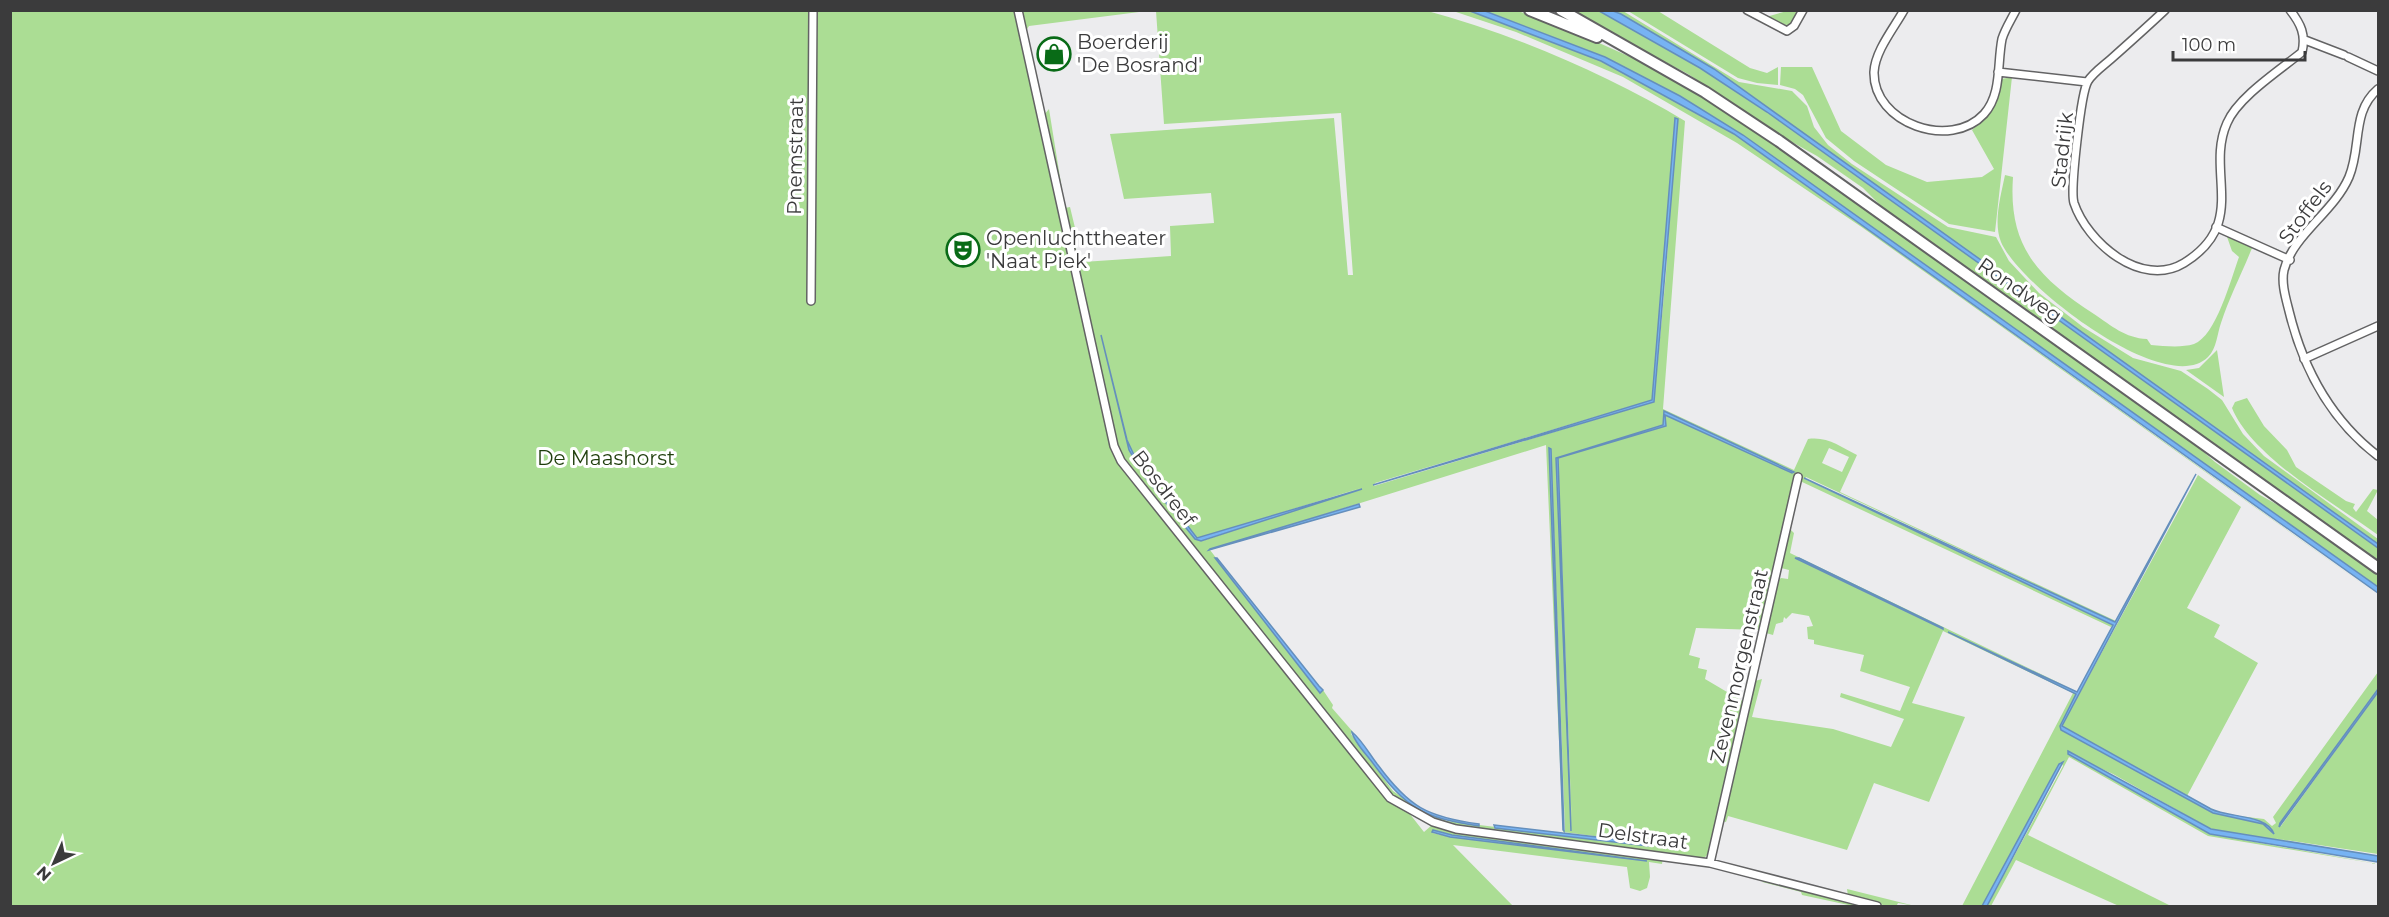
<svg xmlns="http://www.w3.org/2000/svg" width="2389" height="917" font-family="Montserrat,sans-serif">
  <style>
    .green { fill: #abdd94; fill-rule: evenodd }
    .water { fill: #77b3f3; stroke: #658fbc; stroke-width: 1.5 }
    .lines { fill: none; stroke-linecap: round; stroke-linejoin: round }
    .street-casing { stroke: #636364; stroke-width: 10 }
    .primary-casing { stroke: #636364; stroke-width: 14 }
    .street { stroke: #fff; stroke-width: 7 }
    .primary { stroke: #fff; stroke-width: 10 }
    .labels { text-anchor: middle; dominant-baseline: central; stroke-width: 6; stroke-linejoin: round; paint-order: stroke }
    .poi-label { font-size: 20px; fill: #3b3b3c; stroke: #fff; text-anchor: start }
    .street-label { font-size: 20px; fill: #3b3b3c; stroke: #fff }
    .park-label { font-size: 20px; fill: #1f3e0c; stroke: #fff }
  </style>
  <rect width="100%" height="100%" fill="#ececee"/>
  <path class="green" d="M1424,10C1514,34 1608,75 1685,121L1663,409L1794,470L1808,439C1827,436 1841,447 1857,455L1840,492L2116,621L2115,622L1806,477L1805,479L2113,625L2111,627L1800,481L1749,680L1759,630L1696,628L1689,655L1700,658L1698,668L1707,670L1705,679L1744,702L1709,853L1704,858L1460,827L1433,820L1402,804L1424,832L1432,825L1450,831L1663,857L1662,864L1649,862L1650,877L1647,888L1640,891L1630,888L1627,867L1453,845L1513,906H11L10,11H1019L1044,115L1049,109L1064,202L1065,208L1070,207L1076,232L1072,234L1078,257L1083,262L1171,256L1170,226L1214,223L1211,193L1124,199L1110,134L1334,118L1348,275H1353L1341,113L1164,124L1156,11ZM1676,118L1666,273L1654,402L1374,486L1375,483L1652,400ZM1665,411L1793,471V473L1665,414L1666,426L1558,458L1572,831L1556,458L1663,425ZM1546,445L1563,832L1648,843V846L1447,821L1427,814L1393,791L1351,734L1353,732L1332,708L1333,705L1323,690L1320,692L1210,550ZM1829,448L1849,457L1842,472L1822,463ZM1549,449H1551L1565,830H1563ZM1361,488L1202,541L1199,538L1203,537ZM1434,830L1452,835L1647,861L1450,837L1433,833Z
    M1020,11H1147L1029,26L1027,29Z
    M1453,11H1470L1489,17L1601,61L1734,134L2378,595L1863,228L1737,143L1623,77L1516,32Z
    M1485,11H1518L1561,26L1635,59L1701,95L1752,128L2188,438L2215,462L2260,495L2294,514L2378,573V587L1743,135L1680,96L1605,57Z
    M1569,11H1599L1620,21L1700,68L1767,112L2378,548V562L1888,213L1863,188L1817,156L1783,137L1688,74Z
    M1613,11H1623L1739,82L1792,91L1807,106L1814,127L1828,145L1852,164L1948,227L1996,237L2009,261L2039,293L2083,327L2133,358L2181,371L2208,389L2222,400L2243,434L2264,456L2378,539V544L1714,69Z
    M1628,11H1658L1750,68L1767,73L1778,67V85L1757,83L1738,78Z
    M1787,11H1799L1789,26L1766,17Z
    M1781,67H1812L1841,131L1886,165L1927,182L1982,177L1994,169L1972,130L1991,112L2001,79L2012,77L1995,232L1949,224L1854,161L1826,138L1803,95L1795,89L1780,85Z
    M2005,175L2013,177C2008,247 2038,277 2094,314C2112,326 2125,338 2147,339L2151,345C2165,346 2181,348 2194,344C2216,336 2231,279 2239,257L2232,251L2226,234L2252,248C2242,273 2229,298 2221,323C2217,334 2217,348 2208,357C2166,399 2019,285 2001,242C1993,222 2001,195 2005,175Z
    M2217,350L2224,397L2186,370L2199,368Z
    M2247,398L2264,426L2287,450L2296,467L2346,501L2355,504L2353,508L2356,512L2373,489L2378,490L2367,511L2378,520V535C2334,503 2252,457 2232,408L2235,402Z
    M2198,475L2241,507L2187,608L2220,625L2214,637L2258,663L2187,796L2222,814L2264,819L2272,826L2276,823L2273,817L2378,672V689L2279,825L2281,826L2378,692V854L2272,838L2378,856L2211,829L2113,774L2067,753L2210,834L2378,864L2208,836L2069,757L2028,835L2171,906H2119L2016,860L1991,906H1987L2063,766L2061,762L1982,906H1962L2073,693L1943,631L1912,703L1965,717L1929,802L1874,783L1847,850L1728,816L1726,822L1722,821L1755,681L1762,679L1752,717L1833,729L1891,747L1904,719L1840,697L1841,693L1900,711L1910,687L1860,671L1864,655L1814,644V640L1808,639L1807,627L1813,626L1809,616L1792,613L1786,619L1784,617L1783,622L1776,624L1773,635L1766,633L1777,581L1781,578L1788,579L1789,570L1781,568L1789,528L1794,533L1790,553L2074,690L1948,632L2077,694L2061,728V730L2213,813L2263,824L2274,834C2266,814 2230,818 2211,809L2062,726Z
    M1765,880L1867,906H1853L1802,895L1801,892L1762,882Z
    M1847,889L1915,906L1898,903L1897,905L1902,906H1887L1848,896Z"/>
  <path class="water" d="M1470,11H1485L1605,57L1680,96L1743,135L2378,587V593L1734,134L1601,61Z
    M1599,11H1613L1621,14L1714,69L2378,544V548L1767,112L1700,68Z
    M1675,118L1678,119L1654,402L1373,485L1652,400Z
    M1101,335L1127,440L1135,457L1197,538L1362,489L1201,541L1195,539L1145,477L1129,450Z
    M1664,411L1794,472L1792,473L1665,415L1666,426L1558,458L1571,831L1556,458L1663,425Z
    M1549,448L1551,449L1564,831L1563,830Z
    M2196,474L2062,726L2211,809C2229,818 2267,814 2274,834L2263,824L2213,813L2061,730L2060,726L2076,694L1948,632L2077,692L2113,625L1804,478L2115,622Z
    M1359,504L1360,507L1209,550L1210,549Z
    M1215,558H1217L1319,686L1323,690L1320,693Z
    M1795,558H1799L1943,628V629Z
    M2378,689V692L2279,827L2280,823Z
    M1352,732C1362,740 1370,755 1378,765C1409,807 1427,817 1479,824V826C1422,818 1406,808 1372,762C1366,754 1354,742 1352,732Z
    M2068,751L2211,829L2378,856V862L2210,834L2068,754Z
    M2063,762L1987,906H1982L2059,764Z
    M1494,825L1648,843V846L1495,828Z
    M1433,830L1452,835L1647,861L1450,837L1432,832Z"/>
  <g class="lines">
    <g class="street-casing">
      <path id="street" d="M1018,10L1114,446L1121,461L1390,798L1433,822L1456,829L1710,863L1877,906
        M1747,10L1787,31L1794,26L1803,10
        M1904,10C1894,28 1875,51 1874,72C1873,124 1951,150 1984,114C2002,94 1997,64 2002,39C2005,29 2011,20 2016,10
        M2165,10C2147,27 2129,43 2111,59C2103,66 2093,73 2088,81C2081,92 2070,190 2074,203C2087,242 2141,289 2184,263C2249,223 2205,172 2227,123C2238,97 2280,70 2302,52C2306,35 2301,24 2290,10
        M2305,40L2344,55
        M2348,57L2378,71
        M1998,72L2087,82
        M2378,89C2351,112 2362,146 2349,177C2334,212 2293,235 2284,270C2281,283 2286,299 2289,311C2303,368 2331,420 2378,456
        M2216,227L2290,260
        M811,301L813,10
        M2304,359L2378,326
        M1710,863L1798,477"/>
    </g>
    <g class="primary-casing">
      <path id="primary" d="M1530,10L1597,37
        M1561,10L1705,92L1779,141L2378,568"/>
    </g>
    <use href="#street" class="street"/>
    <use href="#primary" class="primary"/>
  </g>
  <defs>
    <g id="shop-ring" transform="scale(1.725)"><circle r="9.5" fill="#fff" stroke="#096b17" stroke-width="1.5"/><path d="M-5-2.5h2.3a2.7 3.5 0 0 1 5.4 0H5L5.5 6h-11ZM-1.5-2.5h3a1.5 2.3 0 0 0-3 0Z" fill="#096b17"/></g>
    <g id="theatre-ring" transform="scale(1.725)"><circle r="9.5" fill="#fff" stroke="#096b17" stroke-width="1.5"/><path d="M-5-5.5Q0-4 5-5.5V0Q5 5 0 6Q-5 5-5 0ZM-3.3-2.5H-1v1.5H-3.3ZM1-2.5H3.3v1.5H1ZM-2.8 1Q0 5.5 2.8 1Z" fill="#096b17"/></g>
  </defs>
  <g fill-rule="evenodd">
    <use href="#shop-ring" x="1054" y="54"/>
    <use href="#theatre-ring" x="963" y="250"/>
  </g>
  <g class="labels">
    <g class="poi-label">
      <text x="1077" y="42">Boerderij<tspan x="1077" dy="23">'De Bosrand'</tspan></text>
      <text x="986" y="238">Openluchttheater<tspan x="986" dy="23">'Naat Piek'</tspan></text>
    </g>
    <g class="street-label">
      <text transform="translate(2062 150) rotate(-84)">Stadrijk</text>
      <text transform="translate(795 156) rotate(-89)">Pnemstraat</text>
      <text transform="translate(2305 212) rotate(-53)">Stoffels</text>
      <text transform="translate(2020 290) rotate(35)">Rondweg</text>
      <text transform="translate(1164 488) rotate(52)">Bosdreef</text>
      <text transform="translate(1739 666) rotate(-77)">Zevenmorgenstraat</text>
      <text transform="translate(1643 836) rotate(8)">Delstraat</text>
    </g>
    <g class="park-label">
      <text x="606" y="458">De Maashorst</text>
    </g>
  </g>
  <rect width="2389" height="917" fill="none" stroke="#3b3b3c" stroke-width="24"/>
  <g transform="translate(54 863) rotate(224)" stroke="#ffffff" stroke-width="4.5" paint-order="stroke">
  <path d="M0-4.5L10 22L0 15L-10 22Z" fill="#3b3b3c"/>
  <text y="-9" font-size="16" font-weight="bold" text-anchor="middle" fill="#3b3b3c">N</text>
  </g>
  <path d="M2173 51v9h132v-9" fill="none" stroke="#3b3b3c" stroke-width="3"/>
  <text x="2182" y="51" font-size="18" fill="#3b3b3c" stroke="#ffffff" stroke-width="4.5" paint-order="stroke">100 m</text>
</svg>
